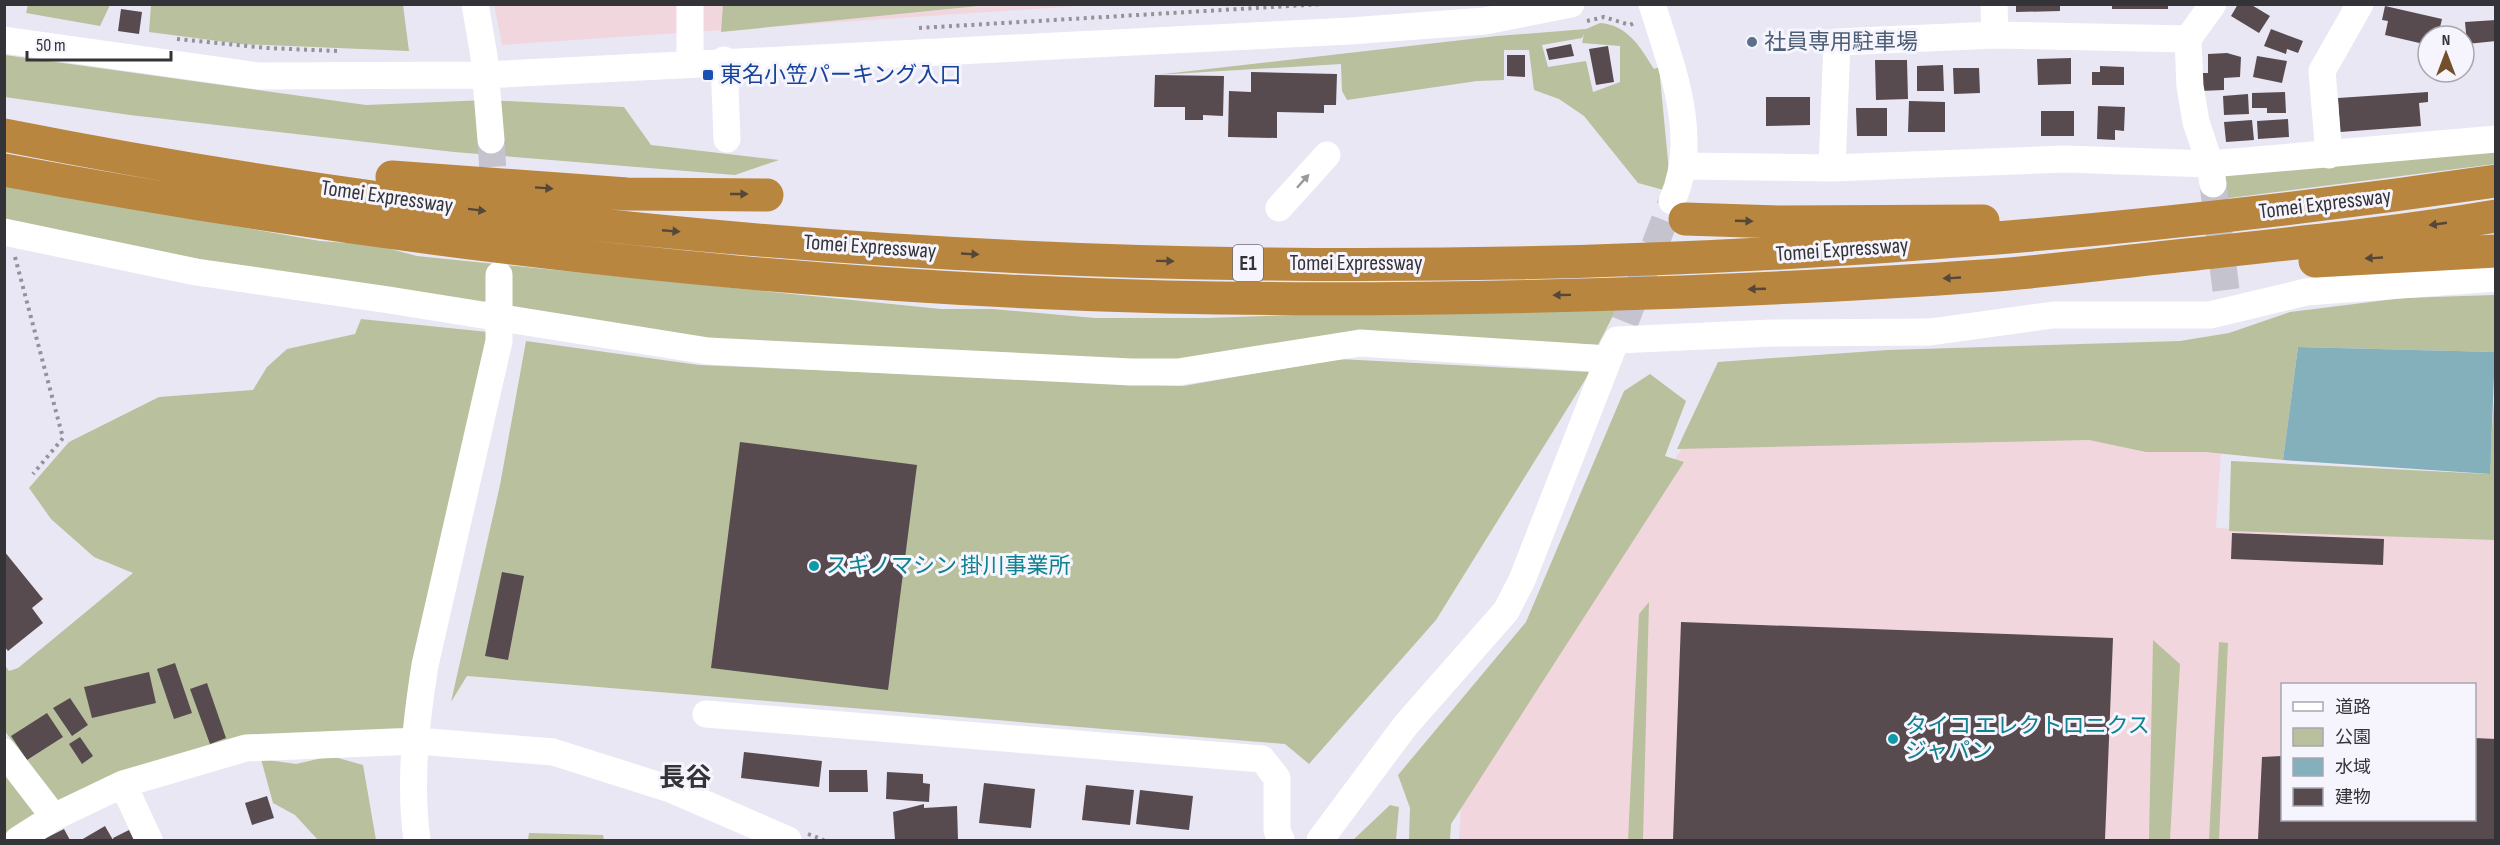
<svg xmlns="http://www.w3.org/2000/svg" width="2500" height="845" font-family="'Sofia Sans Condensed','Noto Sans JP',sans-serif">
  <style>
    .industrial { fill: #f1d7dd; fill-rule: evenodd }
    .green { fill: #b9c09d; fill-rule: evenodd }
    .water { fill: #83b0bb }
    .building { fill: #574b50 }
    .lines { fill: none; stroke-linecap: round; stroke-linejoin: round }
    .minor-tunnel { stroke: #c5c3ce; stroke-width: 27; stroke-dasharray: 27 14; stroke-linecap: butt }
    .path { stroke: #93929b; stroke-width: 4; stroke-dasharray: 3 4.5; stroke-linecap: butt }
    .minor { stroke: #fff; stroke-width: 27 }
    .highway { stroke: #b9863f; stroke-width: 33 }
    .oneway { fill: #9a999c }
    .oneway2 { fill: #55483a }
    .service-dot { fill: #5c6f8a; stroke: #f6f5fd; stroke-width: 2 }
    .transit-dot { fill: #1a4fb4; stroke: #f6f5fd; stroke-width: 2 }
    .culture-dot { fill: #0f9aa8; stroke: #f6f5fd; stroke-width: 2 }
    .labels { text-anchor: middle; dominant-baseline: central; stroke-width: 6; stroke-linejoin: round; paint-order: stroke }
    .shield { fill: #f6f5fd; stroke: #6e6d73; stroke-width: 1.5 }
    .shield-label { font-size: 21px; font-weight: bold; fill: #343338 }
    .service-label { font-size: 22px; fill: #4e5e75; stroke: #f6f5fd; text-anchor: start }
    .transit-label { font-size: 22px; fill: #164399; stroke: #f6f5fd; text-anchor: start }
    .street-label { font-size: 22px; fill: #343338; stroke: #f6f5fd }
    .culture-label { font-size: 22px; fill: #0d838f; stroke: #f6f5fd; text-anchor: start }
    .quarter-label { font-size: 26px; font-weight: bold; fill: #343338; stroke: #f6f5fd }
  </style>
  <rect width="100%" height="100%" fill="#e9e7f4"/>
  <path class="industrial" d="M494,4L1092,5L502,45Z
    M2225,390L2216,528L2495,538V840H1459L1461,806L1690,435ZM2282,684H2474V820H2282Z"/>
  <path class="green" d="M28,5V4L110,5L100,26L26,13Z
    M151,5H403L409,51L241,44L149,32Z
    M723,5V4L988,5L721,32Z
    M1600,23C1628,25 1640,47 1654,69L1659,67L1671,192L1638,183L1584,116L1559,99L1534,90L1529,50H1504V80L1477,81L1347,100L1342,91L1341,64L1155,75L1497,36L1586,29ZM1584,34L1582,43L1620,46V82L1593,92L1586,61L1548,67L1542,45L1582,38Z
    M5,55L366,105L487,100L624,107L651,145L779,160L735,175L454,152L130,115L5,97Z
    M2495,150V164L2222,199L2219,171Z
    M4,186L320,241L375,245L417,256L941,309H992L1095,318H1207L1619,304L1598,345L1360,331L1177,364L758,348L5,230Z
    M2495,295V352L2298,347L2283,460L2206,452H2146L2089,440L1677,449L1718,362L1888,350L2180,341L2229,333L2290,312L2403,298Z
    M361,319L488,332L410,734L246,741L57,804L5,731L4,664L9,671L18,668L133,573L94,557L51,519L29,488L69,442L159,397L253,390L267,367L287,349L355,334Z
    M526,341L699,365L1183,386L1339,359L1590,372L1436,620L1309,764L1285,744L467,676L451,702L500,485Z
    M1650,374L1686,401L1665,456L1684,462L1451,824L1450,840H1409L1410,808L1398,775L1526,622L1624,391Z
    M2495,385V540L2229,531L2231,461L2489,474Z
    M1649,602L1643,840H1628L1639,614Z
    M2153,640L2180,664L2170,840L2149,839Z
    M2219,642L2228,643L2219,840H2209Z
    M331,756L363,765L376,840H318L295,815L273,803L261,759L296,764Z
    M4,761L46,816L6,840H4Z
    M1390,805L1399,807L1396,840H1353Z
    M529,833L603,835L604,840H528Z"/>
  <path class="water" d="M2298,347L2495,352L2490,474L2283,460Z"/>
  <path class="building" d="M2016,4H2060V11L2016,12Z
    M2112,4H2168V9H2112Z
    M2238,4H2250L2270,16L2259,33L2231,16Z
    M2385,6L2442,19L2438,36H2428V45L2385,35L2388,21L2382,20Z
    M121,9L142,12L139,34L118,31Z
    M2496,20V41L2467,44L2465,22Z
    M2271,29L2303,41L2298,53L2287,49L2286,54L2264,46Z
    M1571,44L1574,56L1549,60L1546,49Z
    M1608,46L1614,82L1596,85L1589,49Z
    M2227,53L2241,57L2240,77L2224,78V90L2200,91L2199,73H2208V54Z
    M1507,55H1525V77L1507,76Z
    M2257,56L2287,61L2282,83L2253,77Z
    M2071,58V84L2038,85L2037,59Z
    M1875,60H1907L1908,99L1876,100Z
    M1943,65L1944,91H1917V66Z
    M2100,66L2124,67V85H2092V72H2100Z
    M1953,68H1979L1980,93L1954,94Z
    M1251,72L1337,74L1336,105H1324V113L1277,112V138L1228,137L1229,91L1251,92Z
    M1155,75L1224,76L1223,116L1203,115V120H1185V107H1154Z
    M2285,92L2286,113H2267V108H2252V93Z
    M2428,92V102L2419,103L2421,126L2340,132L2338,98Z
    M2248,94L2249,114L2224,115L2223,96Z
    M1766,97H1810V125L1766,126Z
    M1909,101L1945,102V132H1908Z
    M2098,106L2125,107L2124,131L2115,130V140L2097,139Z
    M1856,108H1887V136H1857Z
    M2041,111H2074V136H2041Z
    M2288,119L2289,137L2258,139L2257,121Z
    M2252,120L2254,140L2226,142L2224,122Z
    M740,442L917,465L888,690L711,668Z
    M2232,533L2384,539L2383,565L2231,559Z
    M4,551L43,599L32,608L43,623L8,651L4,646Z
    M502,572L524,576L508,660L485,656Z
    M1681,622L2113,638L2105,840H1673Z
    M175,663L192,713L174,719L157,669Z
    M149,672L156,703L92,718L84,687Z
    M207,683L226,738L210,744L190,689Z
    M70,698L88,725L72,736L53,708Z
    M47,713L63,737L27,760L11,736Z
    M80,737L93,756L82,764L69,744Z
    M2474,738L2496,739V840H2258L2262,757L2282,756V820H2474Z
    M744,752L822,761L819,787L741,778Z
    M829,770H867L868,792H829Z
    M887,772L923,774V783L930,784L929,802L886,799Z
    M984,783L1035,789L1031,828L979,823Z
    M1086,785L1134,790L1130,825L1082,820Z
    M1140,790L1193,796L1189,830L1136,824Z
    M267,796L274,818L252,825L245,803Z
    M924,804V808L957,806L958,840H895L893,812Z
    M105,826L113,840H81Z
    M64,829L70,840H42Z
    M129,830L134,840H114L113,838Z"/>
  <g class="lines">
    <path class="minor-tunnel" d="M491,140L495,205
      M2213,184L2226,290
      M1625,322L1672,201"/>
    <path class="path" d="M1587,21L1604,17L1630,25L1634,23
      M919,28L1323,4
      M177,39L267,48L337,51
      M15,257L63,438L33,474
      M808,834L824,840"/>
    <path class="minor" d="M475,4L484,56L491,140
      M1652,4C1671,66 1701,137 1672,201
      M1994,4L1995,35
      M4,40L259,76L485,75L1350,31L1485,21L1571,4
      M724,60L727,139
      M690,62V4
      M2329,155L2322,71L2360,4
      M1682,166L1832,168L2065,159L2210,164L2496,139
      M1832,168L1837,42L1995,35L2188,39
      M2213,184L2210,164L2196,122L2190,86L2188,39L2213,4
      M1279,208L1327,155
      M4,232L196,272L389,300L708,351L1131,372H1178L1360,343L1608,359
      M1617,340L1772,333L1930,332L2053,315H2210L2306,292L2496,278
      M706,714L1262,759L1277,778V830L1281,840
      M4,752L54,817
      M123,784L149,840
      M18,840L54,817L123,784L246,748L417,741L553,752L673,790L788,840
      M417,840C409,783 416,722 425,665L499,341V275
      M1320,840L1405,726L1506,611L1522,580L1614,345"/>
    <path class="highway" d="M4,135C823,297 1671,301 2496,181
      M4,170C386,241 778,287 1166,297C1338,301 1510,298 1682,292C1782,288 1883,283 1983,276C2054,271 2125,261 2196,254C2296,243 2396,233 2496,216
      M392,177L627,194L767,195
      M1685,219L1779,222L1983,221
      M2315,261L2496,251"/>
  </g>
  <defs><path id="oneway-solid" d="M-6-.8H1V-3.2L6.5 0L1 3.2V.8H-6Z" transform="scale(1.5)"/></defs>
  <use class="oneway" href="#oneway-solid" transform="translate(1303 181) rotate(-48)"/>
  <g class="oneway2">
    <use href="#oneway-solid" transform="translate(544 188) rotate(4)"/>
    <use href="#oneway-solid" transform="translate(739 194)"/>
    <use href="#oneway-solid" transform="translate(477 210) rotate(7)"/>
    <use href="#oneway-solid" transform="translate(1744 221) rotate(2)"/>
    <use href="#oneway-solid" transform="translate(2438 224) rotate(172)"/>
    <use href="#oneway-solid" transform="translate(671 231) rotate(5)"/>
    <use href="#oneway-solid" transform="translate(970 254) rotate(3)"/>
    <use href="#oneway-solid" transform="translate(2374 258) rotate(177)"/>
    <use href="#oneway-solid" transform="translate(1165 261) rotate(1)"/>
    <use href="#oneway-solid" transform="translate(1952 278) rotate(177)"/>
    <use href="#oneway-solid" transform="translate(1757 289) rotate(178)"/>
    <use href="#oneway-solid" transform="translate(1562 295) rotate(179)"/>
  </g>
  <circle class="service-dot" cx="1752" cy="42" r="6"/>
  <rect class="transit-dot" x="702" y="69" width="12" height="12" rx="3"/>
  <g class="culture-dot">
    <circle cx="814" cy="566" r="6"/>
    <circle cx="1893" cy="739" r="6"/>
  </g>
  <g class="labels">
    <rect class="shield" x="1233" y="245" width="30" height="36" rx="4.5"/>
    <g class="shield-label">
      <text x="1248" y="263">E1</text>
    </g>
    <g class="service-label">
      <text x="1764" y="42">社員専用駐車場</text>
    </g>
    <g class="transit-label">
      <text x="720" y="75">東名小笠パーキング入口</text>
    </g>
    <g class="street-label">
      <text transform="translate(387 197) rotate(8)">Tomei Expressway</text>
      <text transform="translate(2325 204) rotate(-7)">Tomei Expressway</text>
      <text transform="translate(870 247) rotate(4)">Tomei Expressway</text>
      <text transform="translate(1842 250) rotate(-4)">Tomei Expressway</text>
      <text x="1356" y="263">Tomei Expressway</text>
    </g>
    <g class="culture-label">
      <text x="826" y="566">スギノマシン 掛川事業所</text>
      <text x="1905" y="726">タイコ エレクトロニクス<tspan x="1905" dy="25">ジャパン</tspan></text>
    </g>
    <g class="quarter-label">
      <text x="685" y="778">長谷</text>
    </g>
  </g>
  <rect width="2500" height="845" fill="none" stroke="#343338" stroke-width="12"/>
  <rect x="2281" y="683" width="195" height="138" fill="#f6f5fd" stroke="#a8a7ae" stroke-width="1.5"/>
  <rect x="2293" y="702" width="30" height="9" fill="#ffffff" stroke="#a8a7ae" stroke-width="1.5"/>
  <text x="2335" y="713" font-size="18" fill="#343338">道路</text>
  <rect x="2293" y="728" width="30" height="18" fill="#b9c09d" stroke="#a8a7ae" stroke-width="1.5"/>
  <text x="2335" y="743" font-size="18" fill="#343338">公園</text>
  <rect x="2293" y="758" width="30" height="18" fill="#83b0bb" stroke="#a8a7ae" stroke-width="1.5"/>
  <text x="2335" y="773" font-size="18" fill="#343338">水域</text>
  <rect x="2293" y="788" width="30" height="18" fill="#574b50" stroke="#a8a7ae" stroke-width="1.5"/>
  <text x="2335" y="803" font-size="18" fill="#343338">建物</text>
  <g transform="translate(2446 54)"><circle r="28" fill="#f6f5fd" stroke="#a8a7ae" stroke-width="1.5"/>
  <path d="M0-4.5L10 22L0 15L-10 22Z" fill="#744f2b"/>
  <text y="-9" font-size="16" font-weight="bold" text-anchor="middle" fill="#343338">N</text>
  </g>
  <path d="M27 51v9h144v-9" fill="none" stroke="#343338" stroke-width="3"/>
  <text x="36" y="51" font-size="18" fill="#343338" stroke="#f6f5fd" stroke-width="4.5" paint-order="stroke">50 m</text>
</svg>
